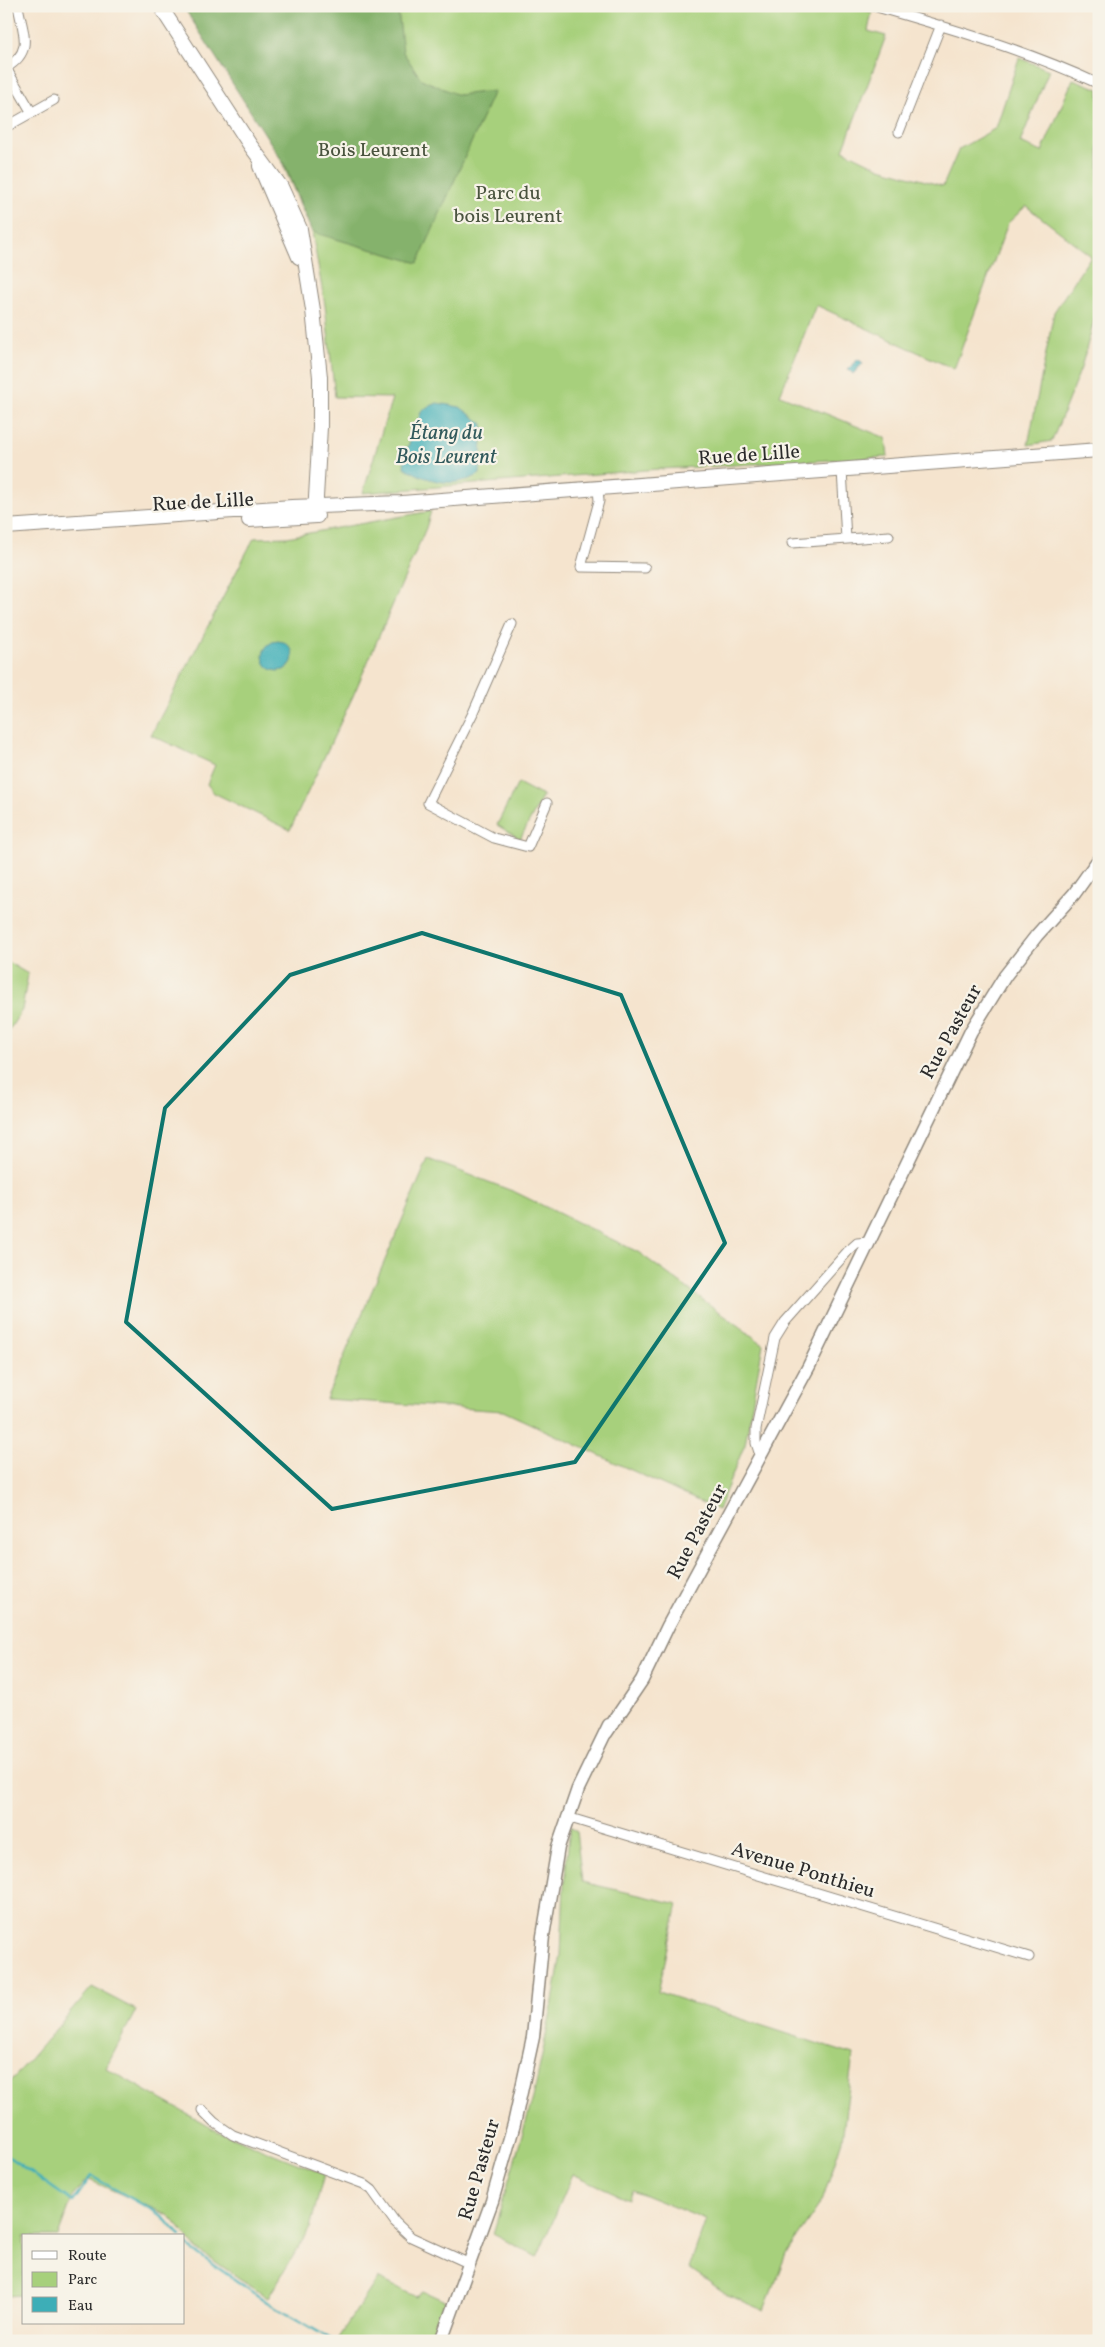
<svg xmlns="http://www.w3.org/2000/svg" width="1105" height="2347" font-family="Vollkorn,serif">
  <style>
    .green { fill: #a7d07c; stroke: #697e54 }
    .forest { fill: #85b26c; stroke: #586e4c }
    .water { fill: #3daeb7; stroke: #346c71 }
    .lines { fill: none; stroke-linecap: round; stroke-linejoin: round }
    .stream { stroke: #3daeb7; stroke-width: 2.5 }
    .minor-casing { stroke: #90887c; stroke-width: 11 }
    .secondary-casing { stroke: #90887c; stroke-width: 15 }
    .primary-casing { stroke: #90887c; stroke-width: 16 }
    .minor { stroke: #fff; stroke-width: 9 }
    .secondary { stroke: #fff; stroke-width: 12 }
    .primary { stroke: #fff; stroke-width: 14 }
    .marked { fill: none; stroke: #0f766e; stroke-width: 4; stroke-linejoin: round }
    .labels { text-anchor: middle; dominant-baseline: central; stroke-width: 4.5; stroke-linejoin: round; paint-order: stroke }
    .park-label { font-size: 20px; fill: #4a543f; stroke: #f7f3e8 }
    .street-label { font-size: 20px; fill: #2b2b2b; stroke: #f7f3e8 }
    .water-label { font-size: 21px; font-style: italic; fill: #31595c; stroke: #f7f3e8 }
  </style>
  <rect width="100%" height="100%" fill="#f7f3e8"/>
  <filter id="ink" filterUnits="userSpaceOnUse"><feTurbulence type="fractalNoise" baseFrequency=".02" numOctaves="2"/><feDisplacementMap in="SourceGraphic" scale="10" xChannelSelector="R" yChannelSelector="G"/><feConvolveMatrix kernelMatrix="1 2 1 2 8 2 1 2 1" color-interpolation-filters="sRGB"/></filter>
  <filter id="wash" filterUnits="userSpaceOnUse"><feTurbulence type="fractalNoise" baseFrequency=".0096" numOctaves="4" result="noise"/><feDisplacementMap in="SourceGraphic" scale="20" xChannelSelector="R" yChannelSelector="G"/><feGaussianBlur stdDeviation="1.12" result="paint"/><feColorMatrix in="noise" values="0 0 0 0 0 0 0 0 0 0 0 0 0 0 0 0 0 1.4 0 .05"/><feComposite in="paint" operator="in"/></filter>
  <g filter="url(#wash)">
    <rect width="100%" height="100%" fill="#f5e4ce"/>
    <path class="green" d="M321,6H847L872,12L868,31L886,36L843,150L880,168L943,186L959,149L996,128L1019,58L1049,70L1020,143L1042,152L1073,79L1099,89V302L1081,368L1052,441L1028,445L1054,312L1091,256L1026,206L1008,223L954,369L816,305L780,395L886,438L888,457L659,469L363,493L392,398L335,397L325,305L312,232L248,83Z
      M431,511L426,528L353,696L290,830L214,793L207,784L215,765L151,735L254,538L287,537Z
      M518,783L543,796L520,839L497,825Z
      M6,961L28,974L22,1010L6,1035Z
      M428,1159L515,1192L638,1252L763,1344L745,1444L718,1510L503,1411L326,1399Z
      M570,1827L576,1831L582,1882L678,1904L658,1992L853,2055L842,2140L822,2201L786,2254L764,2310L728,2295L689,2268L706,2220L632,2190L628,2199L573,2174L537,2257L493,2234L533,2098L552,2007L561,1955L564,1885Z
      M92,1987L136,2010L106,2068L217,2131L324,2174L310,2228L268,2298L197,2249L170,2216L87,2179L73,2196L58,2236H24V2295L6,2296V2087Z
      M378,2278L416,2297L423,2291L447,2302L431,2341H342L338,2338Z"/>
    <path class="forest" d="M183,6H401L398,10L403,52L421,79L458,95L494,91L418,263L312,232L286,167Z"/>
    <path class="water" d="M858,359L863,363L853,374L848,369Z
      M437,403L460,407L483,424L480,474C456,489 428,482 404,467L405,454L422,410Z
      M263 656a15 15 0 1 1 30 0a15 15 0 1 1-30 0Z"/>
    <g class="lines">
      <path class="stream" d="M6,2155L73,2202L91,2176L163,2216L180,2236
        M184,2240L191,2249L267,2302L334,2341"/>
    </g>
  </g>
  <g filter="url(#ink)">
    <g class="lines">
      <g class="minor-casing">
        <path id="minor" d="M873,6C950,28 1026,50 1099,84
          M6,68C34,51 23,34 18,6
          M6,68L32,113
          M6,127L54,100
          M899,132L941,25
          M842,470L846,539
          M598,488L599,501L581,567L645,568
          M792,543L889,536
          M512,624L473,713L428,803L494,838L528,847L547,803
          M760,1455L756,1443V1429L775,1338L785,1322L848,1251L857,1243L869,1242
          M567,1817L1029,1957
          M202,2110L214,2122L233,2135L364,2184L372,2190L395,2222L411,2237L470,2264"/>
      </g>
      <g class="secondary-casing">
        <path id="secondary" d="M606,1733L642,1680L668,1626L809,1366L971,1031L1005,976L1037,935L1074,894L1099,859
          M441,2341L492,2201L514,2124L533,2037L543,1936L558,1847L578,1789L609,1725"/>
      </g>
      <g class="primary-casing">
        <path id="primary" d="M160,6L250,145L281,187L300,229L313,310L320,377V427L315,515
          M260,166L299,257
          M249,520L317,516
          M6,527L292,507L402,503L1099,450"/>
      </g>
      <use href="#minor" class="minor"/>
      <use href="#secondary" class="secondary"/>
      <use href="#primary" class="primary"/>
    </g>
  </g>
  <path class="marked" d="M422,933L621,995L725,1243L575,1462L332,1509L126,1322L165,1108L290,975Z"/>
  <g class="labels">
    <g class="park-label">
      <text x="373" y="151">Bois Leurent</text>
      <text x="508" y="194">Parc du<tspan x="508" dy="23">bois Leurent</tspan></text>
    </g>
    <g class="street-label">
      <text transform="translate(749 456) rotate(-4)">Rue de Lille</text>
      <text transform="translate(203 503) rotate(-3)">Rue de Lille</text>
      <text transform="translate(952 1032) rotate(-61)">Rue Pasteur</text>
      <text transform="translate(698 1532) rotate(-62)">Rue Pasteur</text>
      <text transform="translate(803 1871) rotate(17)">Avenue Ponthieu</text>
      <text transform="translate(480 2170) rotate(-74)">Rue Pasteur</text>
    </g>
    <g class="water-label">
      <text x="446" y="433">Étang du<tspan x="446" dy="24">Bois Leurent</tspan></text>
    </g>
  </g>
  <rect width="1105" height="2347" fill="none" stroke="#f7f3e8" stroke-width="25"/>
  <rect x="22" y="2234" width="162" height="90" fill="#f7f3e8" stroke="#a5a39c"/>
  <rect x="32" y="2251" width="25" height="8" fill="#ffffff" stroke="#a5a39c"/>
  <text x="68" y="2260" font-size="15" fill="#2b2b2b">Route</text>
  <rect x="32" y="2272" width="25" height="15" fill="#a7d07c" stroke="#a5a39c"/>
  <text x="68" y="2284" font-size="15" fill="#2b2b2b">Parc</text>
  <rect x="32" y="2297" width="25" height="15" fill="#3daeb7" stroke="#a5a39c"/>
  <text x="68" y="2310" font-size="15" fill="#2b2b2b">Eau</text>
</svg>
